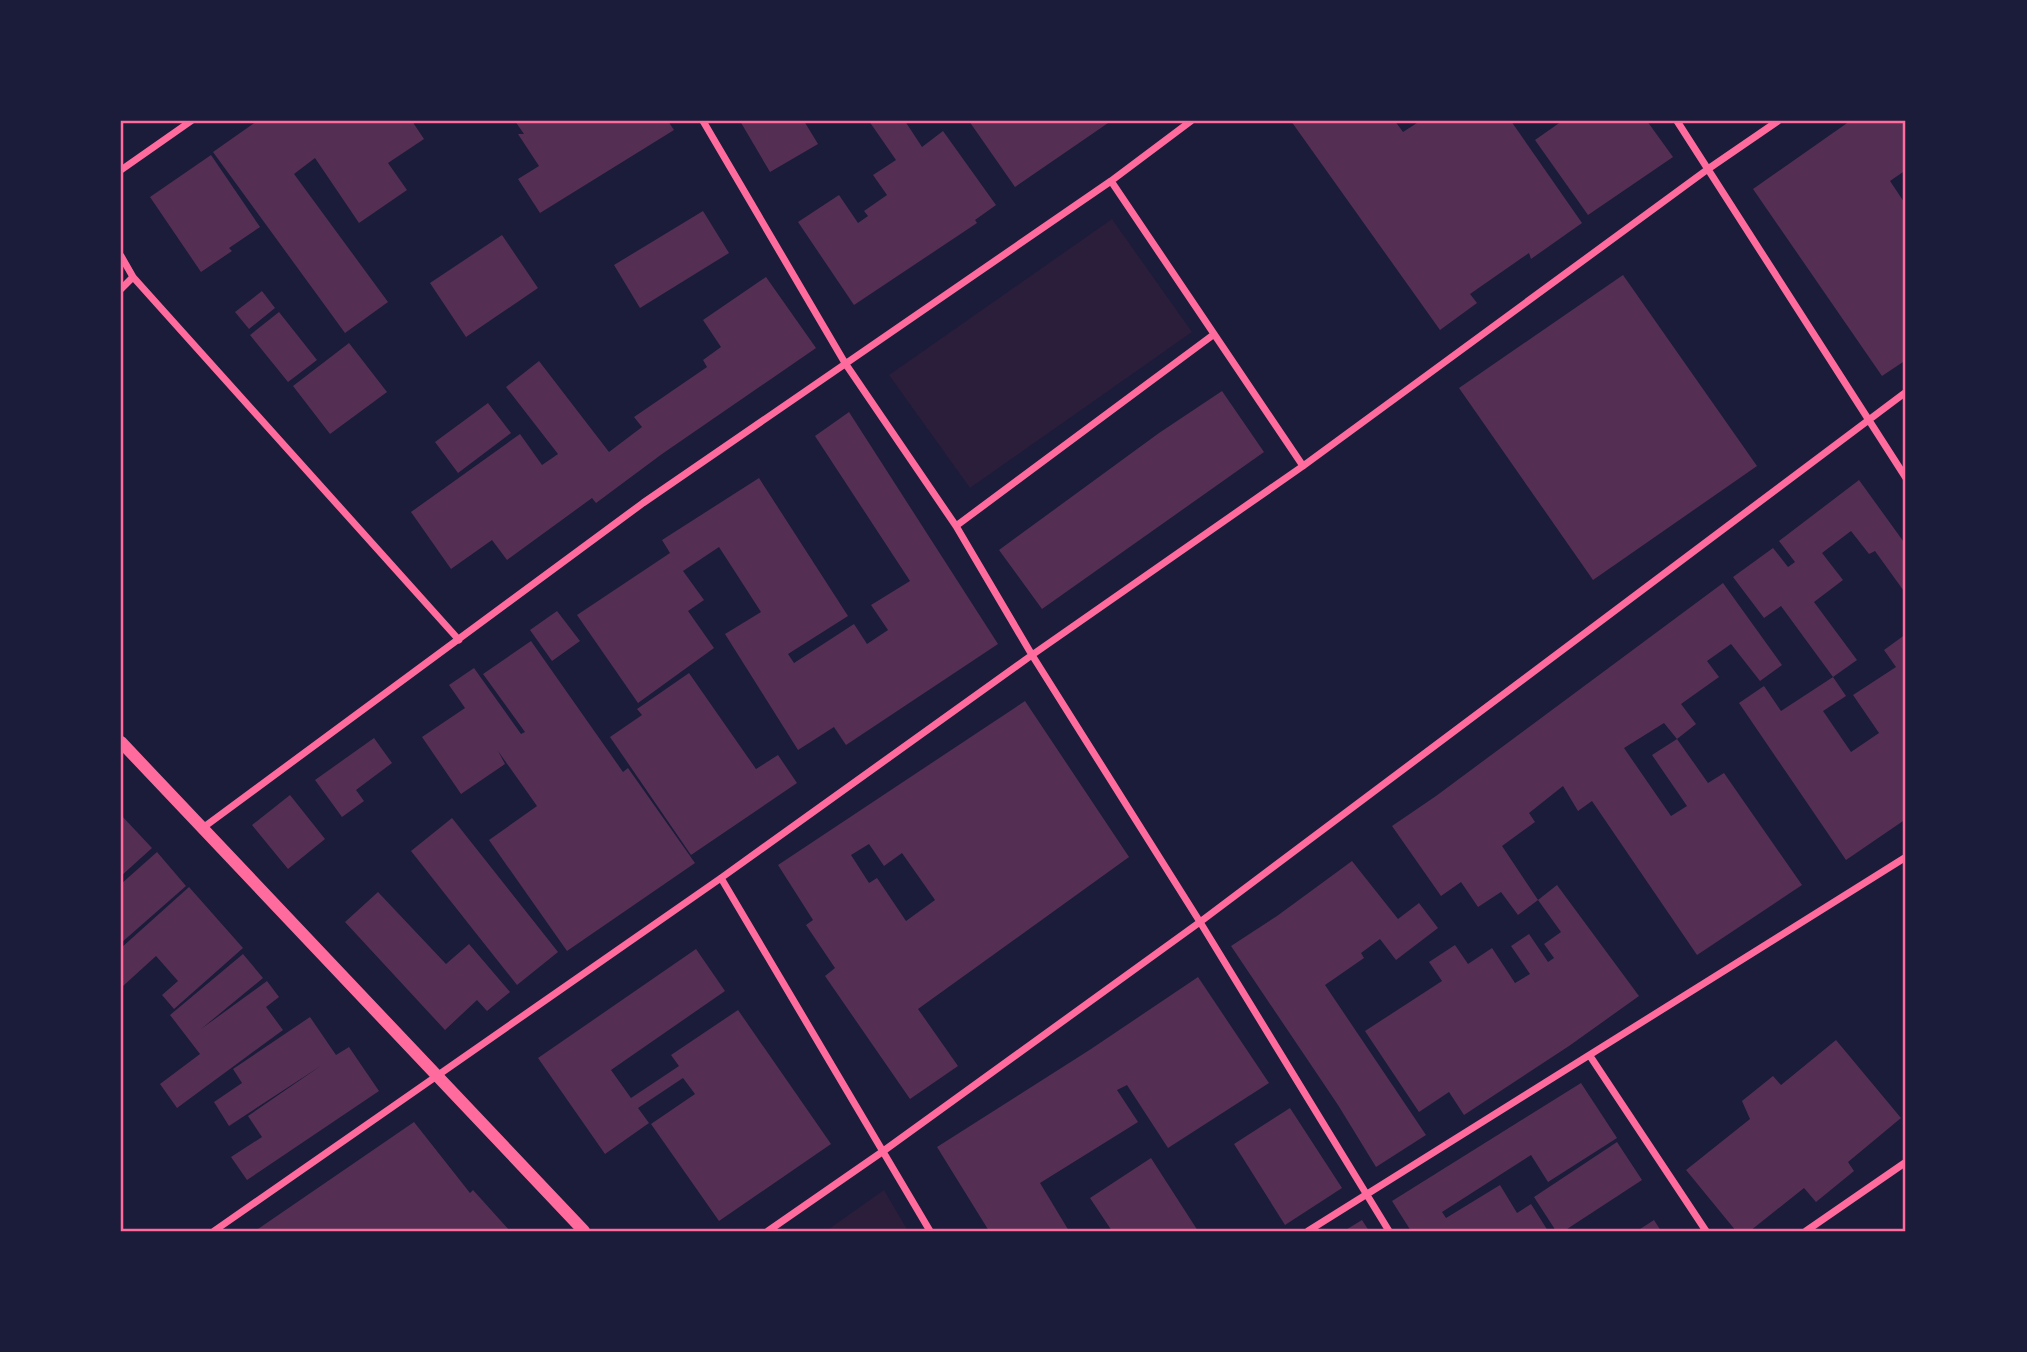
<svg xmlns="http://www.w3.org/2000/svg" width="2027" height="1352" font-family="Karla,sans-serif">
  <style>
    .green { fill: #2a1e3b }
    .building { fill: #542f53; fill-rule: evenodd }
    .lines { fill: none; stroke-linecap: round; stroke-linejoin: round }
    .minor { stroke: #ff6b9d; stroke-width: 7 }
    .tertiary { stroke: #ff6b9d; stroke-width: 12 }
    .neatline { fill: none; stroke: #ff6b9d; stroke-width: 2.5 }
  </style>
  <rect width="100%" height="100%" fill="#1b1b3a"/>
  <path class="green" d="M1112,219L1192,332L970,488L889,375Z
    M884,1190L908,1231H826Z"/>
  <path class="building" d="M257,121H412L424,139L388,163L407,190L359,223L315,158L294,174L388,302L345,333L213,152Z
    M515,121H668L674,130L540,213L518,179L539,166L518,134H524Z
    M740,121H804L818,144L770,172Z
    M869,121H905L922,147L943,131L996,205L975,220L977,223L854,305L798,222L839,195L858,223L868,216L864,211L887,195L873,175L896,160Z
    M969,121H1111L1015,187Z
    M1291,121H1395L1403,132L1420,121H1511L1582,223L1531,259L1529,253L1470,294L1477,303L1440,330Z
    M1562,121H1647L1673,157L1588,215L1535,140Z
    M1850,121H1906V170L1890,181L1906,205V360L1882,376L1753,189Z
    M211,155L260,227L229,248L232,251L201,272L150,197Z
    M703,211L729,253L640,308L614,265Z
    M502,235L538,288L466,337L430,283Z
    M1623,275L1757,466L1593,580L1459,388Z
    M766,277L816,348L662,454L596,503L592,498L507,560L492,540L451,569L411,512L520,434L542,465L558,454L506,387L539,361L609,452L642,427L634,417L707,367L703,360L721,347L703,320Z
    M262,291L275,308L249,329L235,312Z
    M279,312L317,360L288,382L250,335Z
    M349,343L387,392L330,434L293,386Z
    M1222,391L1264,452L1042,609L999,550L1159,433Z
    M488,403L511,433L458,473L435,442Z
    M849,412L998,644L846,745L834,727L798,750L725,634L761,612L719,547L683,571L704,600L688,611L714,648L638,703L577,615L670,553L662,540L759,478L848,616L788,654L794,663L854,624L867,644L888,630L871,605L910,581L815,436Z
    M1859,480L1906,545V594L1875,551L1869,554L1851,531L1822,553L1843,580L1814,602L1857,660L1833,677L1781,606L1764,618L1733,577L1773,548L1788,567L1795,562L1779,541Z
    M1723,583L1782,665L1760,681L1731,644L1707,661L1719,677L1681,704L1696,724L1677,739L1664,723L1624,748L1671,816L1687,806L1652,755L1677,739L1708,783L1724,773L1802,885L1697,955L1592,801L1578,811L1563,786L1529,813L1535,822L1502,846L1538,900L1518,915L1501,892L1478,907L1461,882L1441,896L1392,826L1436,796Z
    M557,611L580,641L552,661L530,630Z
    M1906,634V819L1846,860L1739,703L1764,686L1781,711L1833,677L1846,696L1823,711L1851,752L1879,733L1853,695L1896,667L1884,650Z
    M531,641L623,772L628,768L695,863L567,951L489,840L537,806L498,751L505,764L461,794L422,737L465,708L449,685L474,668L521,734L525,732L483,674Z
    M689,673L756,769L778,755L797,783L691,855L610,737L642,715L637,709Z
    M1025,701L1129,857L918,1009L958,1066L910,1099L825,976L835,968L806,925L813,920L778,865ZM869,844L884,866L902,853L935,900L906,921L877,878L869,883L851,855Z
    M374,738L392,763L356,790L364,801L342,817L315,780Z
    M290,795L325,839L288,869L252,825Z
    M121,815L152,848L121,876Z
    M452,818L558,952L517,985L411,851Z
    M157,852L186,886L121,943V884Z
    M1352,861L1398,919L1419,903L1438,928L1396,960L1380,939L1361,953L1364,958L1325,985L1426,1135L1376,1167L1338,1105L1231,946L1277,916Z
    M1557,885L1639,996L1569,1046L1464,1115L1449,1092L1419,1112L1365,1031L1442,981L1429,962L1455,945L1468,964L1492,948L1515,983L1530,974L1511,946L1529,934L1548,962L1554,958L1544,944L1561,932L1538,900Z
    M189,887L243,948L174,1009L162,995L178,981L156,956L123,986L121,984V948Z
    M378,892L446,964L469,944L510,992L487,1011L477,1000L445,1030L345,922Z
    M696,949L725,991L611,1070L631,1098L679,1066L671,1055L738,1010L831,1144L719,1221L651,1124L695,1094L683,1078L638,1108L649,1123L605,1154L538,1058Z
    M243,954L263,978L201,1029L267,981L279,997L266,1007L283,1030L177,1108L160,1084L200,1054L170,1015Z
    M1198,977L1269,1083L1168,1148L1127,1085L1117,1090L1138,1122L1040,1183L1069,1231H989L937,1147L1091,1049Z
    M310,1017L336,1055L349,1047L379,1091L247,1180L231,1157L262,1137L248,1116L322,1065L229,1126L214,1102L242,1083L233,1069Z
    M1836,1040L1901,1118L1848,1162L1854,1171L1816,1202L1804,1188L1750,1231H1736L1686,1170L1750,1119L1742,1101L1773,1076L1781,1085Z
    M1581,1083L1617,1138L1548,1182L1531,1155L1442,1212L1446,1218L1500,1185L1517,1213L1531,1204L1548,1231H1411L1392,1201Z
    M1290,1108L1342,1188L1285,1225L1234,1144Z
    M414,1122L470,1193L473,1190L510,1231H255Z
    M1617,1142L1642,1180L1564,1231H1556L1534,1197Z
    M1151,1158L1198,1231H1112L1090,1198Z
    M1362,1220L1369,1231H1344Z
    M1654,1220L1661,1231H1637Z"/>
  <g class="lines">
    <path class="minor" d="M703,121L845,363L956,526L1032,655L1200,922L1389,1231
      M1677,121L1906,478
      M121,170L191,121
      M1111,181L1303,466
      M121,256L133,277L459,640
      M121,289L133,277
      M956,526L1213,335
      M204,827L643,503L1111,181L1191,121
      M721,878L930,1231
      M1590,1056L1706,1231
      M214,1231L721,878L1032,655L1303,466L1708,169L1778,121
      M768,1231L882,1152L1200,922L1906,392
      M1308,1231L1906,857
      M1806,1231L1906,1162"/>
    <path class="tertiary" d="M121,742L584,1231"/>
  </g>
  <rect width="2027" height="1352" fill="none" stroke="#1b1b3a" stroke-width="245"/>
  <rect x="122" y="122" width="1782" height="1108" class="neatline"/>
</svg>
